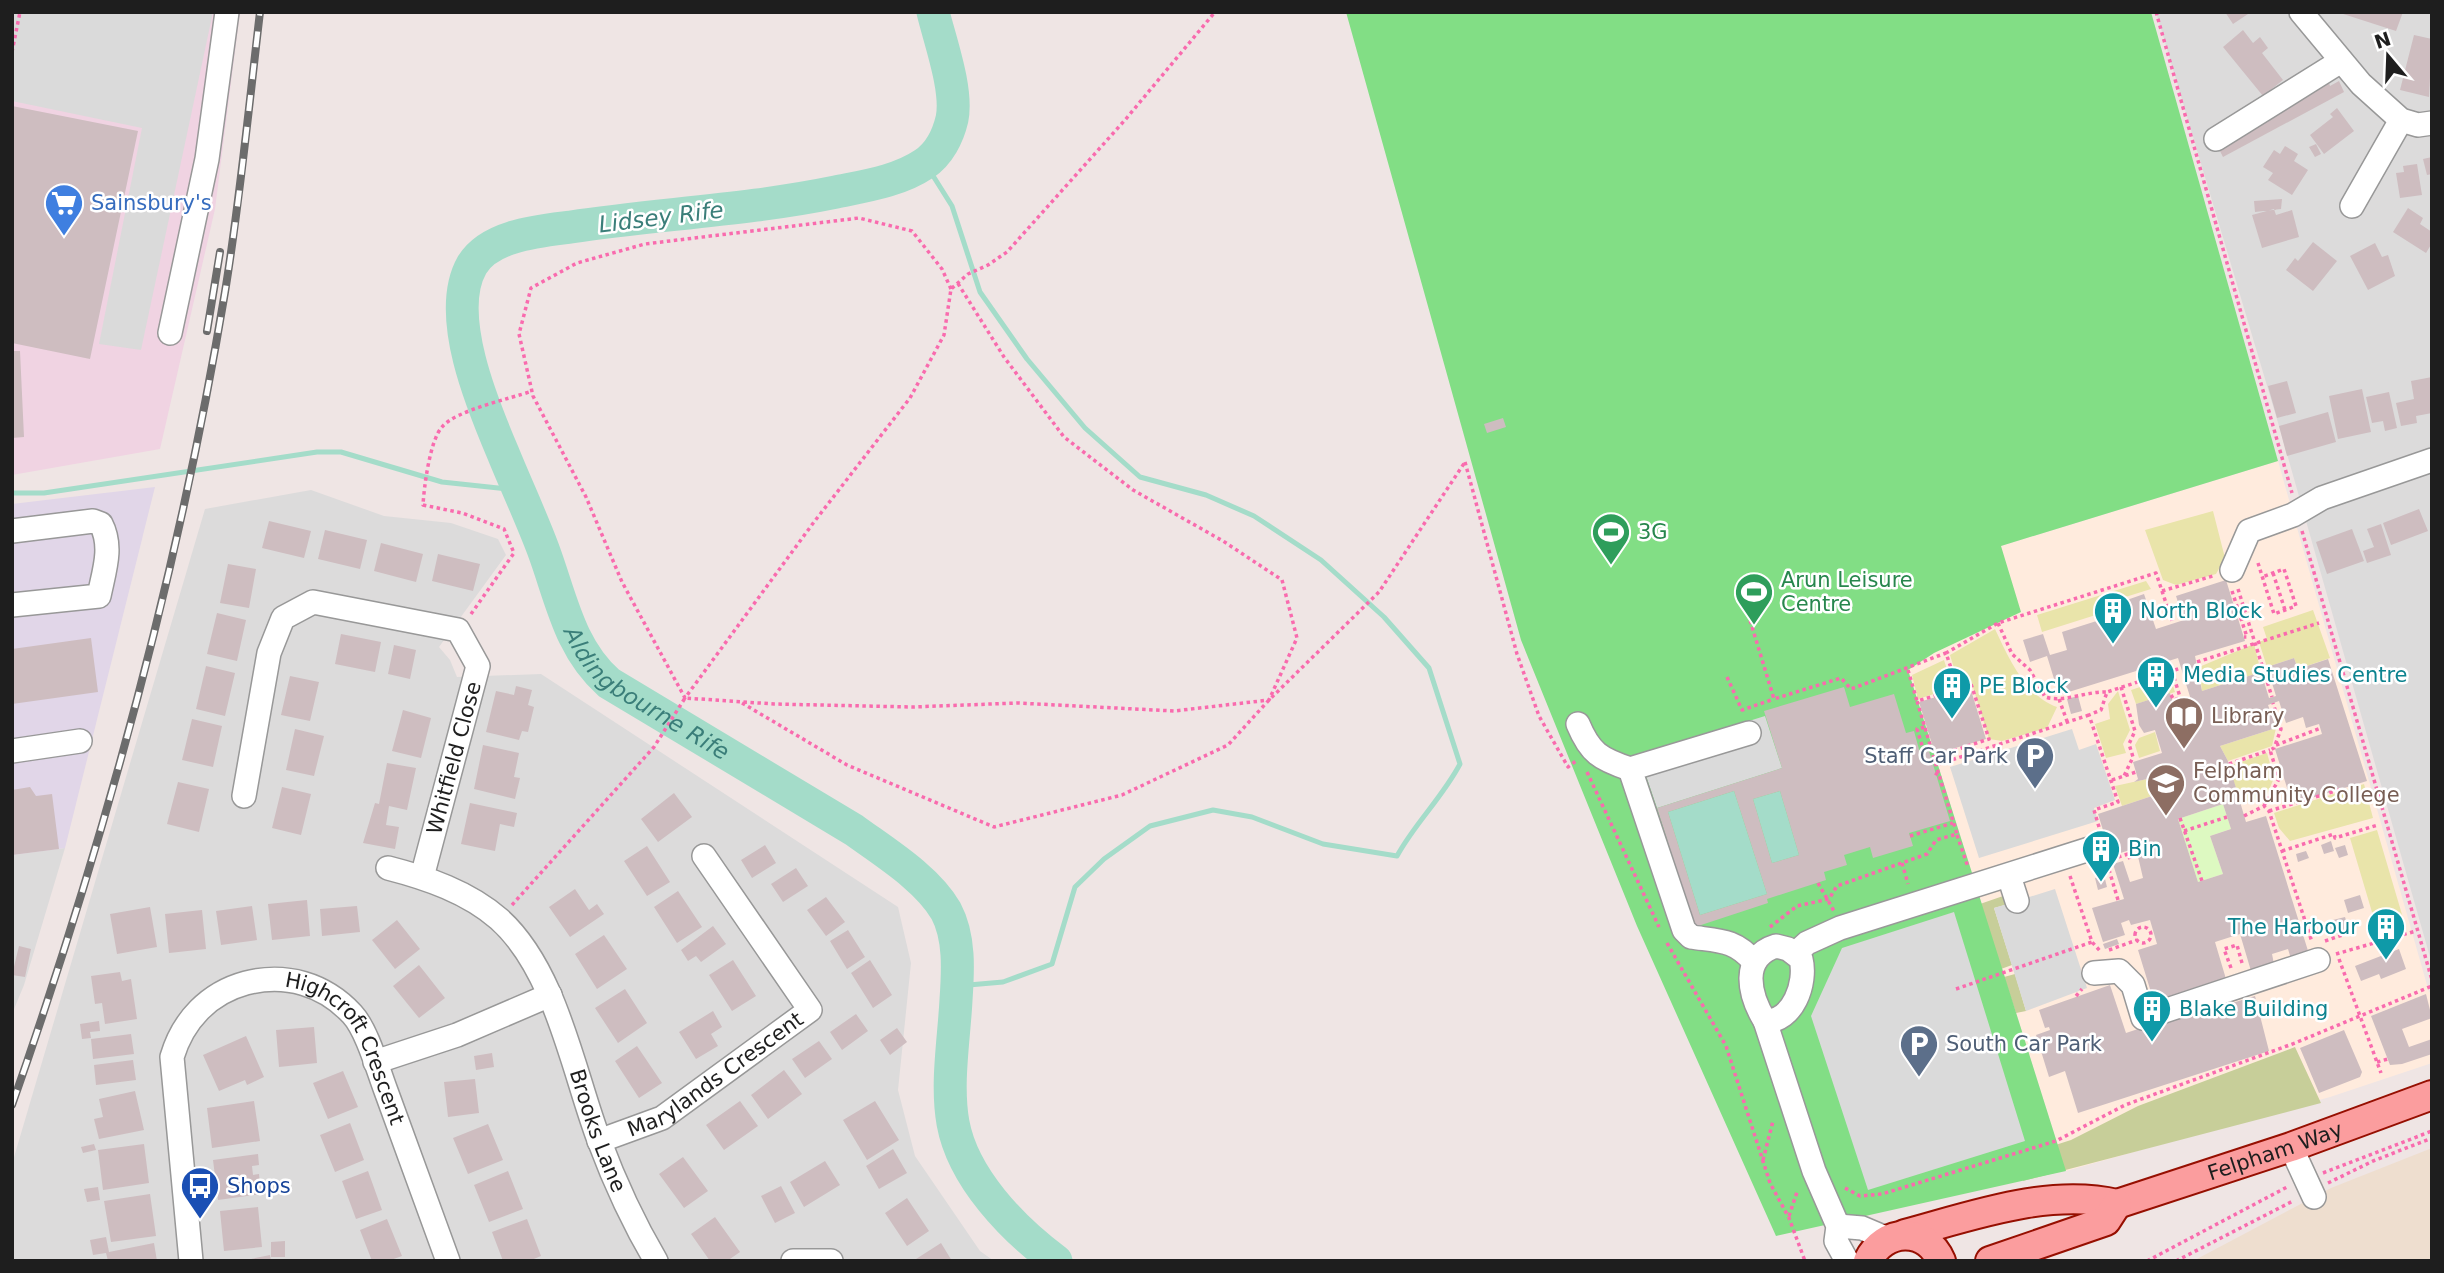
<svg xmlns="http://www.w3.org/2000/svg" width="2444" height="1273" font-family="'DejaVu Sans',sans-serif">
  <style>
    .residential { fill: #dcdbdb }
    .commercial { fill: #f0d3e2 }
    .industrial { fill: #e1d6e8 }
    .education { fill: #ffebdd }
    .farmland { fill: #eedecf }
    .grass { fill: #e9e4aa }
    .forest { fill: #c7ce99 }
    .park { fill: #ddf9c1 }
    .pitch { fill: #82de85 }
    .parking { fill: #dadada }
    .water { fill: #a4dcc9 }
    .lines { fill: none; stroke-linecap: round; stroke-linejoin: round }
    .stream { stroke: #a4dcc9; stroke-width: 5 }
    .river { stroke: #a4dcc9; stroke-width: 33 }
    .building { fill: #cebdc0; fill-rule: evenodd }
    .minor-casing { stroke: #989898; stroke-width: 26 }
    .major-casing { stroke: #960f01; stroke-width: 32 }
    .path { stroke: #f96bae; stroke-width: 3.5; stroke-dasharray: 3.5 3.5; stroke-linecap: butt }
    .minor { stroke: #fff; stroke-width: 23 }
    .major { stroke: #fb9d9e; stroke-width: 28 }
    .rail-casing { stroke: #6c6c6c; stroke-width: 8 }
    .rail { stroke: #fff; stroke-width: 5; stroke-dasharray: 16; stroke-linecap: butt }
    .labels { text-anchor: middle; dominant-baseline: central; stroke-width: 5; stroke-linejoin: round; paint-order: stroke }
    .shop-label { font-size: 21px; fill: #366cbe; stroke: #fff; text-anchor: start }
    .leisure-label { font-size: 21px; fill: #27864d; stroke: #fff; text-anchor: start }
    .culture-label { font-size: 21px; fill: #0d838f; stroke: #fff; text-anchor: start }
    .education-label { font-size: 21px; fill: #785e54; stroke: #fff; text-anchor: start }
    .service-label { font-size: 21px; fill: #4e5e75; stroke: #fff; text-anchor: end }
    .street-label { font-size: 21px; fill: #1e1e1e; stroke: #fff }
    .transit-label { font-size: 21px; fill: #164399; stroke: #fff; text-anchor: start }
    .water-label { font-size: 23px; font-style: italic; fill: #3a7e79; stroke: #fff }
  </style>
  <rect width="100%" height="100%" fill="#efe5e4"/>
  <path class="residential" d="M2156,12H2432V964L2279,426Z
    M311,490L384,516L451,523L498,539L506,555L439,647L450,660L457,677L541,674L898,907L911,963L898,1090L915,1156L980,1251L994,1261H12V1164L205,509Z
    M65,848L24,985L12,1014V855Z"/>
  <path class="commercial" d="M12,12H240L215,209L160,449L12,475Z"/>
  <path class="industrial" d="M155,487L65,848L12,855V504Z"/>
  <path class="education" d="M2278,461L2429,992L2432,993V1063L2330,1097L2066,1171L1908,670L1934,653L2001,546Z"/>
  <path class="farmland" d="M2432,1148V1261H2193L2331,1188Z"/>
  <path class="grass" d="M2213,511L2225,558L2216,574L2176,585L2163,580L2145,530Z
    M2146,581L2151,589L2119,599L2121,607L2042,632L2037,615Z
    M2313,610L2330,658L2298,669L2294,658L2267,667L2259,642L2267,639L2263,627Z
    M1995,629C2009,659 2025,695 2057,707L2047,728L2002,741L1989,739L1972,684L1960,688L1950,655Z
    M2254,644L2261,672L2202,691L2199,667Z
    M1944,660L1953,688L1918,699L1912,675Z
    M2170,677L2175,692L2136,704L2131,690Z
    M2118,691L2130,730L2123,744L2126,753L2106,758L2095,724L2110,719L2108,704Z
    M2276,728L2272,746L2228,761L2220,746Z
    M2155,732L2160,751L2139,758L2135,745L2139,738Z
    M2267,753L2274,778L2266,797L2240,803L2229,766Z
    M2147,779L2152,796L2122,806L2115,786Z
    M2364,784L2373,818L2290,841L2279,828L2274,813Z
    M2377,830L2406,928L2404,929L2399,922L2377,929L2350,838Z"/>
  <path class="forest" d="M2006,895L2009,904L1994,908L2012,965L2001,969L1980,904Z
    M2015,974L2026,1011L2016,1013L2004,977Z
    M2295,1047L2321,1103L2023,1181L2024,1155L2071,1140L2138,1106Z"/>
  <path class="park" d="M2223,804L2231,829L2210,836L2223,874L2198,882L2178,819Z"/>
  <path class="pitch" d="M1346,12H2151L2278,461L2001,546L2021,612L1934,653L1908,670L2066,1171L1776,1236L1637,926L1521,640Z"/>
  <path class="parking" d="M12,12H213L141,350L99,344L142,128L12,101Z
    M1765,716L1782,768L1657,808L1639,755Z
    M2072,729L2079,750L2096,744L2115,800L2094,808L2098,821L1979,858L1950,767Z
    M2055,889L2087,988L2026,1011L1994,908Z
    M1954,912L2025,1141L1868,1190L1811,1016L1842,948Z"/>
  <path class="water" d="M1734,791L1767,894L1700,915L1668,812Z
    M1780,791L1799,855L1772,863L1753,799Z"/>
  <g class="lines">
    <path class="stream" d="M925,163L952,206L980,292L1027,359L1085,428L1140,477L1206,495L1254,516L1321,560L1384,617L1429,668L1460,764C1442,798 1415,823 1397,856L1323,844L1252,817L1213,810L1150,826L1104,859L1075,887L1052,964L1003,982L957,986
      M12,493H44L317,452H341L442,482L516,490"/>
    <path class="river" id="s1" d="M933,12C940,41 958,90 952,119C948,136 939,154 924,164C899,181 865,186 836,192C748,210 659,214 571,227C540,231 490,235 472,265C444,314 483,406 503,453C516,485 531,517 543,549C561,597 569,648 609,683L854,830C884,852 927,878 946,911C960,937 958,971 956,1000C954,1039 946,1084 953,1123C963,1178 1013,1229 1056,1261"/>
  </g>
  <path class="building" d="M2225,12H2251L2233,24Z
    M2337,12H2403L2396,31Z
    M2243,30L2253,43L2260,37L2268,48L2262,53L2283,80L2263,96L2223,47Z
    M2414,35L2432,39L2429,97L2400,90Z
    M2339,81L2344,92L2223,157L2216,143L2329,83L2330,86Z
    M12,106L138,131L90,359L12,343Z
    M2337,108L2354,131L2324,154L2310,135L2333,117L2330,114Z
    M2316,144L2321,154L2315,157L2309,147Z
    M2285,146L2298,154L2294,161L2308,170L2292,195L2268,180L2273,173L2263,167L2274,150L2280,154Z
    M2432,157V174L2427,175L2423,159Z
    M2417,164L2422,195L2400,198L2396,173L2404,172L2403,166Z
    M2282,199L2281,209L2255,212L2254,201Z
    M2408,208L2423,218L2420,224L2432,232V243L2426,253L2393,232Z
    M2274,209L2276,215L2292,210L2299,237L2262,248L2252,215Z
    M2313,242L2337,261L2313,291L2286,270L2295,258L2298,261Z
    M2375,243L2382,257L2388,255L2395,276L2368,290L2350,256Z
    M12,351H20L24,437L12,438Z
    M2432,377V413L2416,416L2417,423L2401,426L2396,403L2414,399L2411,381Z
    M2287,381L2296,413L2277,418L2268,386Z
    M2362,389L2371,432L2338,439L2329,396Z
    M2389,392L2397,428L2385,431L2383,421L2372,423L2366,397Z
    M2328,412L2336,442L2287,456L2279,426Z
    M1503,418L1506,427L1487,433L1484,424Z
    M2419,509L2428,531L2391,545L2383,523Z
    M269,521L311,531L304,558L262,548Z
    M2381,524L2391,555L2367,563L2363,551L2374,547L2367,529Z
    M2352,529L2364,561L2327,574L2316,542Z
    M325,530L367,540L360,569L318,559Z
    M381,543L423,554L416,582L374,571Z
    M438,554L480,564L473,591L432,581Z
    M228,564L256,569L249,608L220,603Z
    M2226,580L2245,641L2195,656L2202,691L2261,672L2269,698L2276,696L2267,667L2294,658L2298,669L2328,659L2367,781L2292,804L2275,749L2322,734L2319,724L2306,728L2303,717L2286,723L2279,701L2268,705L2276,728L2220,746L2228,761L2246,822L2266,816L2309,954L2291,959L2288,949L2272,954L2274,964L2251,971L2240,934L2215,942L2226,979L2154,1002L2138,950L2157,944L2150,920L2131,925L2129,920L2121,923L2125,935L2103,942L2092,908L2124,899L2113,864L2123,861L2130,882L2143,878L2136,848L2111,856L2098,814L2152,796L2147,779L2134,782L2138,779L2133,762L2162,753L2155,730L2144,733L2139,725L2136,704L2170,693L2179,721L2196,716L2178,658L2059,695L2047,656L2030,662L2023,640L2043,634L2050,655L2067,650L2062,632L2128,611L2124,601L2144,594L2156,629L2184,620L2176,596ZM2223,804L2231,829L2210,836L2223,874L2198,882L2178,819Z
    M217,613L246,620L237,661L207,654Z
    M341,634L381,642L375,672L335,664Z
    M91,638L98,692L12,704V649Z
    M394,645L416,650L410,679L388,674Z
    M206,666L235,673L225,716L196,709Z
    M290,676L319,682L310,721L281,715Z
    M516,686L532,690L528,705L534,707L528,732L522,731L519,740L486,732L496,691L514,695Z
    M1844,687L1850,707L1894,694L1906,733L1914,731L1920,753L1929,751L1950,821L1909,833L1913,846L1873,858L1870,847L1844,855L1847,865L1824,872L1826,880L1767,899L1768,903L1695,927L1657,808L1782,768L1764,711ZM1734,791L1767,894L1700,915L1668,812ZM1780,791L1799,855L1772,863L1753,799Z
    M1970,687L1986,739L1935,754L1919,702Z
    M2078,696L2082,711L2071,714L2067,699Z
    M403,710L431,718L421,758L392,751Z
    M192,719L222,726L213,767L182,760Z
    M295,729L324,736L314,776L286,770Z
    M483,745L519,753L514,777L520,778L515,799L474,789Z
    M387,763L416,768L407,810L389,806L386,825L399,827L395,849L363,843L375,803L379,804Z
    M178,782L209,789L199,832L167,824Z
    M30,787L36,796L52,794L59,849L12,855V790Z
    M282,787L311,794L301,835L272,828Z
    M674,793L692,817L658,842L641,819Z
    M470,803L517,813L514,827L500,824L495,851L461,844Z
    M2331,841L2334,851L2324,854L2321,845Z
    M765,845L776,863L752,878L741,860Z
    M2345,845L2348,855L2339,858L2335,848Z
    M647,846L670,882L647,896L624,861Z
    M2306,851L2309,858L2298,862L2296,854Z
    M796,868L808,886L783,902L771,884Z
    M2104,875L2107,887L2098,890L2095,878Z
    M575,889L589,910L597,904L604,914L570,937L549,907Z
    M678,891L702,927L677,943L654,907Z
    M2360,895L2364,908L2348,913L2344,900Z
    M826,897L845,922L826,936L807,910Z
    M307,900L310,936L272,940L268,904Z
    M252,906L257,940L221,945L216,911Z
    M357,906L360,932L322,936L320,909Z
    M150,907L157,947L117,954L110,914Z
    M202,910L206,949L169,953L165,914Z
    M2345,917L2349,930L2333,935L2329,921Z
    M397,920L420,949L395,969L372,940Z
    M713,926L726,944L701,962L696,956L688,961L681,950Z
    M848,930L865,957L847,969L830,941Z
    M604,935L627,969L597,989L575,954Z
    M2117,939L2119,944L2105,949L2103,944Z
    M19,946L31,949L25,977L12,975Z
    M2399,949L2406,969L2381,979L2379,974L2361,981L2355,966Z
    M733,960L756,996L732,1011L709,975Z
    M870,960L892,995L873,1008L851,973Z
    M419,965L445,998L419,1018L393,986Z
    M120,972L122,981L131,979L137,1019L105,1024L102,1003L95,1004L91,976Z
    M2110,985L2126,1033L2231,998L2232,1003L2255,996L2269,1051L2078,1113L2065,1071L2049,1077L2036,1035L2050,1030L2049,1027L2045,1028L2039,1010Z
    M625,989L647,1023L618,1043L595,1008Z
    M2426,994L2432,1018L2402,1029L2409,1047L2432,1039V1054L2402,1064L2390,1065L2371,1016Z
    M713,1011L722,1027L711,1034L718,1046L696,1059L679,1032Z
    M856,1014L868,1031L842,1050L830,1032Z
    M99,1021L100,1031L90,1032L91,1038L82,1039L80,1024Z
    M314,1027L317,1063L279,1067L276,1030Z
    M897,1028L907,1042L890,1055L880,1040Z
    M2344,1030L2362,1072L2360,1077L2319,1093L2300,1048Z
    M131,1034L134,1054L93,1059L91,1039Z
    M246,1036L264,1077L247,1085L245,1080L219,1091L203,1055Z
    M819,1041L832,1059L805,1078L792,1059Z
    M637,1046L662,1083L639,1098L615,1061Z
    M492,1053L494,1067L476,1070L474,1056Z
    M133,1060L136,1080L96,1085L94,1065Z
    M784,1070L802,1094L768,1119L751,1095Z
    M343,1071L358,1107L328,1119L313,1083Z
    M475,1079L479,1113L448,1117L444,1082Z
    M135,1091L144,1130L99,1139L94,1119L103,1117L99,1099Z
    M254,1101L260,1141L212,1148L207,1108Z
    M740,1101L758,1126L724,1150L706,1125Z
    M875,1101L899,1140L867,1160L843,1120Z
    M350,1123L364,1160L335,1172L320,1135Z
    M488,1124L503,1160L468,1174L453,1138Z
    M94,1144L96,1150L83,1153L81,1147Z
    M144,1144L149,1183L103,1190L98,1150Z
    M893,1149L907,1173L879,1189L866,1166Z
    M258,1154L259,1165L252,1166L253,1175L259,1174L261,1194L218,1200L213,1160Z
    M683,1157L708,1191L684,1208L659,1174Z
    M825,1161L840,1185L804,1207L790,1182Z
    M368,1171L382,1210L356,1219L342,1181Z
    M508,1171L523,1209L489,1222L474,1185Z
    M781,1186L795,1213L775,1223L761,1196Z
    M98,1187L100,1200L87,1202L84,1189Z
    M150,1194L156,1236L111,1242L104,1201Z
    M907,1198L929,1231L907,1246L885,1213Z
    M258,1207L262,1247L224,1251L220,1211Z
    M715,1217L740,1252L727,1261H710L691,1234Z
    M387,1219L402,1256L388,1261H372L360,1230Z
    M527,1219L541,1256L529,1261H503L492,1232Z
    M106,1237L109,1252L154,1243L157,1261H108L106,1253L93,1255L90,1240Z
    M285,1241V1257H271V1242Z
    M941,1243L952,1261H917L916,1259Z
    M270,1255L271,1261H246V1260Z"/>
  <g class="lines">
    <g class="minor-casing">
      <g id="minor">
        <path d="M2301,12L2361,84L2401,120L2418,125L2432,123"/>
        <path d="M2216,139L2341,61"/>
        <path d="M2352,206L2401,120"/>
        <path d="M170,333L207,159L227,12"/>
        <path d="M12,531L93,521L101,524C113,547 104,571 99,596L12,605"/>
        <path d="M2232,570L2249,531L2293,515L2322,498L2432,460"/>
        <path d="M1578,724C1590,753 1600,759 1630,769"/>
        <path d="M1749,733L1630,769L1684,930L1691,937C1718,941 1735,939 1754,962"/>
        <path d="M12,751L80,741"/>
        <path d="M244,796L269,653L283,618L313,602L458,630L478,666L422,877"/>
        <path id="s2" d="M388,868C427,878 468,892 499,919C556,970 573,1071 599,1140C615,1183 633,1222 656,1261"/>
        <path d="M2009,876L2017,901"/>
        <path d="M1776,946L1788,949L1801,959C1807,983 1793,1022 1765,1021C1749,995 1740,957 1776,946Z"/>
        <path d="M1796,953L1807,943L1840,928L2099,846"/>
        <path d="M2094,973L2119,971L2133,985L2143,1018L2318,960"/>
        <path d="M1765,1021L1814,1171L1838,1226L1836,1241L1847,1261"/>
        <path d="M375,1062L457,1035L550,995"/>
        <path id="s3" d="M599,1141L662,1118L810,1010L704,856"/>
        <path d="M2291,1147L2314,1197"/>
        <path d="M1838,1226L1862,1228L1888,1239"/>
        <path id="s4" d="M191,1261L172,1057C183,1020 209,993 246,983C286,973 324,984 352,1014C367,1030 378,1070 386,1091C407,1148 427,1204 448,1261"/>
        <path d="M793,1261H831"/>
      </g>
    </g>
    <g class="major-casing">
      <g id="major">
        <path id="s5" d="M1905,1234C1972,1216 2048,1188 2117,1204L2291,1147L2432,1095"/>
        <path d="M1868,1261C1884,1228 1926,1226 1941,1261"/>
        <path d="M1990,1261L2106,1221L2117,1204"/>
      </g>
    </g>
    <path class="path" d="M2156,12L2292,493
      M12,52L20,12
      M951,289L942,269L912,231L859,218L645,244L577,263L531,288L519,334L533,396L586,497L622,582L685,698L814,522L910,398L944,335L951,289L968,274L988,265L1007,252L1125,120L1215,12
      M1465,462L1517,654L1539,716L1568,767L1576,761
      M2302,531L2432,980
      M2258,563L2274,614L2296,606L2284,569L2262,577
      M2273,573L2285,610
      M2238,589L2272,697
      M2162,591L2213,576
      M2232,591L2247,637H2244
      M1746,607L1774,699L1841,678L1851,689L1946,653
      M471,614L514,553L504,529L462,513L423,505C424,487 430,440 442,427C456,410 510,399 532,391
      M1998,623L2012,654L2030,670L2045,697C2063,703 2087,691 2107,692
      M2197,662L2319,623
      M1908,670L1917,701
      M2172,671L2185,713L2194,710
      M1727,677L1742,710L1774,699
      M2121,687L2135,731L2129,744L2133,757L2124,776
      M2171,695L2174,700L2180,698
      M2059,699L2068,724
      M742,703L847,765L994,827L1122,795L1228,745L1269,700L1379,592L1465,462
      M2089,715L1936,765L1917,701L1958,689L1946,653L1998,623L2156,573L2173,624
      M2276,745L2321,728
      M1924,752L1917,729L1925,727
      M1934,757L1989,739L1971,684L1958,689
      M2229,764L2270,750
      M1587,772L1659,927
      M1935,773L1940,776
      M2112,780L2136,772
      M2264,806L2279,779L2270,750L2274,748L2281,729L2273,703
      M2269,811L2342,789
      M2244,816L2264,806L2269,811L2312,942
      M2180,818L2202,881
      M2099,827L2094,810L2118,802L2089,715L2101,710L2107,692L2181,668
      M2184,831L2227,817
      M1957,835L1968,867
      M1910,836L1953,823
      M2282,851L2334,834L2335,838L2378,825
      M2118,857L2128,854L2130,859
      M1902,863L1908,884
      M2107,863L2118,900
      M2070,876L2092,942L2101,952
      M1818,883L1834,911
      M512,905L654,747L685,698L774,704L912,707L1018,703L1174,711L1269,700L1297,638L1282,580L1223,541L1133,490L1064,437L1004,357L957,282
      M1770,927L1797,906L1829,899L1837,886L1927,854L1936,840L1957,834L1936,765
      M2135 935a8 8 0 1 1 16 0a8 8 0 1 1-16 0Z
      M2325,941L2351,932
      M1667,943L1726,1046L1770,1183L1789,1218L1805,1261
      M2109,950L2137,940
      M2336,954L2416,931
      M2339,959L2381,1073
      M2231,968L2224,949L2237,945L2242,963
      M1956,989L2092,942
      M2076,996L2082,989
      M2377,1062L2388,1059
      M1763,1160L1773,1121
      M2323,1173L2432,1131
      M2328,1183L2373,1161L2432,1138
      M1845,1188L1860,1196L1882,1194L2056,1141L2125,1105L2295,1043L2432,986
      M1789,1216L1797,1192
      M2147,1261L2289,1186
      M2176,1261L2293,1201"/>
    <use href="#minor" class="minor"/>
    <use href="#major" class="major"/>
    <g class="rail-casing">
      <path id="rail" d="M207,331L220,252
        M12,1105C105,840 179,569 225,292C240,200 249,105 260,12"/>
    </g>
    <use href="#rail" class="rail"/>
  </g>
  <defs>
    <g id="supermarket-pin" transform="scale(2.0125)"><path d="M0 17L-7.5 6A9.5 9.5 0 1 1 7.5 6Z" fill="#3f7fe0" stroke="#fff"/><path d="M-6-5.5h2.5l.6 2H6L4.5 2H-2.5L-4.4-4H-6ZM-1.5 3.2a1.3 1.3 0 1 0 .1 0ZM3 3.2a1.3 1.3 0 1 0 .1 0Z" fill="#fff"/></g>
    <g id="stadium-pin" transform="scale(2.0125)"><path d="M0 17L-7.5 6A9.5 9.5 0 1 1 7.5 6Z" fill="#2e9e5b" stroke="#fff"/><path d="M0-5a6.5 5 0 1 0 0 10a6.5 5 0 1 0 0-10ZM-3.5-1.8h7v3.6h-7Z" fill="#fff"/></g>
    <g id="building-pin" transform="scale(2.0125)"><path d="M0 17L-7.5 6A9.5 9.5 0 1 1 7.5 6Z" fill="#0f9aa8" stroke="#fff"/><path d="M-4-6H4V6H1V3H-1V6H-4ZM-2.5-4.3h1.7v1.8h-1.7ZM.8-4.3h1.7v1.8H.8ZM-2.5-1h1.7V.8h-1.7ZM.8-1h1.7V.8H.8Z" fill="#fff"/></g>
    <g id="library-pin" transform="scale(2.0125)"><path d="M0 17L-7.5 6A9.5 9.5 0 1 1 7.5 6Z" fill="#8d6e63" stroke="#fff"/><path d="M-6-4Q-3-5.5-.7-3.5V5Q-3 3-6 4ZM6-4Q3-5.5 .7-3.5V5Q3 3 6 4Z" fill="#fff"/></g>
    <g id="parking-pin" transform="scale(2.0125)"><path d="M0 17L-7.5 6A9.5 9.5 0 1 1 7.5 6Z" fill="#5c6f8a" stroke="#fff"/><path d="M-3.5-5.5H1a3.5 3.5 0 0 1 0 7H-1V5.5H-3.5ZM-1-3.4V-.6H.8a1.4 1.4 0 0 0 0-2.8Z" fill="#fff"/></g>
    <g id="school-pin" transform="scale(2.0125)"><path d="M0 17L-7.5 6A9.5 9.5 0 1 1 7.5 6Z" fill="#8d6e63" stroke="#fff"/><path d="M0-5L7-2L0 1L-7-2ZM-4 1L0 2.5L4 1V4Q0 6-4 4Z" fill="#fff"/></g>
    <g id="bus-pin" transform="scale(2.0125)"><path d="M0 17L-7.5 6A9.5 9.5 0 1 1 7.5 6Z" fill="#1a4fb4" stroke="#fff"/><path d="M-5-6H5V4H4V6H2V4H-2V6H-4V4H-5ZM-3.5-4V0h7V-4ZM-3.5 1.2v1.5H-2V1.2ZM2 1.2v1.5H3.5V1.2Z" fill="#fff"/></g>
  </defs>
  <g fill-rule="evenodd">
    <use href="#supermarket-pin" x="64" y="203"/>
    <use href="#stadium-pin" x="1611" y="532"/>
    <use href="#stadium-pin" x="1754" y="592"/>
    <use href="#building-pin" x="2113" y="611"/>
    <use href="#building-pin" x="2156" y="675"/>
    <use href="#building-pin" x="1952" y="686"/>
    <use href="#library-pin" x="2184" y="716"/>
    <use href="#parking-pin" x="2035" y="756"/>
    <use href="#school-pin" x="2166" y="783"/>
    <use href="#building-pin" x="2101" y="849"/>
    <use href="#building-pin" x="2386" y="927"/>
    <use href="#building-pin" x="2152" y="1009"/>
    <use href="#parking-pin" x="1919" y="1044"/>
    <use href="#bus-pin" x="200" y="1186"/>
  </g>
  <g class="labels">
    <g class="shop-label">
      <text x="91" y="203">Sainsbury's</text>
    </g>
    <g class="leisure-label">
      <text x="1638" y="532">3G</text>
      <text x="1781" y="580">Arun Leisure<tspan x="1781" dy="24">Centre</tspan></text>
    </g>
    <g class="culture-label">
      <text x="2140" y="611">North Block</text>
      <text x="2183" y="675">Media Studies Centre</text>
      <text x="1979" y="686">PE Block</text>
      <text x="2128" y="849">Bin</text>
      <text x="2359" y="927" text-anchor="end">The Harbour</text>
      <text x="2179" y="1009">Blake Building</text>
    </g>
    <g class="education-label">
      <text x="2211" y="716">Library</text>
      <text x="2193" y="771">Felpham<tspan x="2193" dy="24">Community College</tspan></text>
    </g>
    <g class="service-label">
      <text x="2008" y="756">Staff Car Park</text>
      <text x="1946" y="1044" text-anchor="start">South Car Park</text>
    </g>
    <g class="street-label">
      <text transform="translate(454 758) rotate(-75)">Whitfield Close</text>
      <text stroke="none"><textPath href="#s4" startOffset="452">Highcroft Crescent</textPath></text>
      <text stroke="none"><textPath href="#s3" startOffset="135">Marylands Crescent</textPath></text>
      <text stroke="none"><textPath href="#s2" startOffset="359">Brooks Lane</textPath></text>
      <text stroke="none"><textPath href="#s5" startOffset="383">Felpham Way</textPath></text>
    </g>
    <g class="transit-label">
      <text x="227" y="1186">Shops</text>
    </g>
    <g class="water-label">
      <text transform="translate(661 217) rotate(-7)">Lidsey Rife</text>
      <text stroke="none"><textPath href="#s1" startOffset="1120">Aldingbourne Rife</textPath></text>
    </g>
  </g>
  <rect width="2444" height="1273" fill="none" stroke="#1e1e1e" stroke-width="28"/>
  <g transform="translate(2388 56) rotate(341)" stroke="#ffffff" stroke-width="5" paint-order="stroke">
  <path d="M0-5L12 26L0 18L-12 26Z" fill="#1e1e1e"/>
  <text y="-10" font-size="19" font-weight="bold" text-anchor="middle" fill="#1e1e1e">N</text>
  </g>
</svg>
